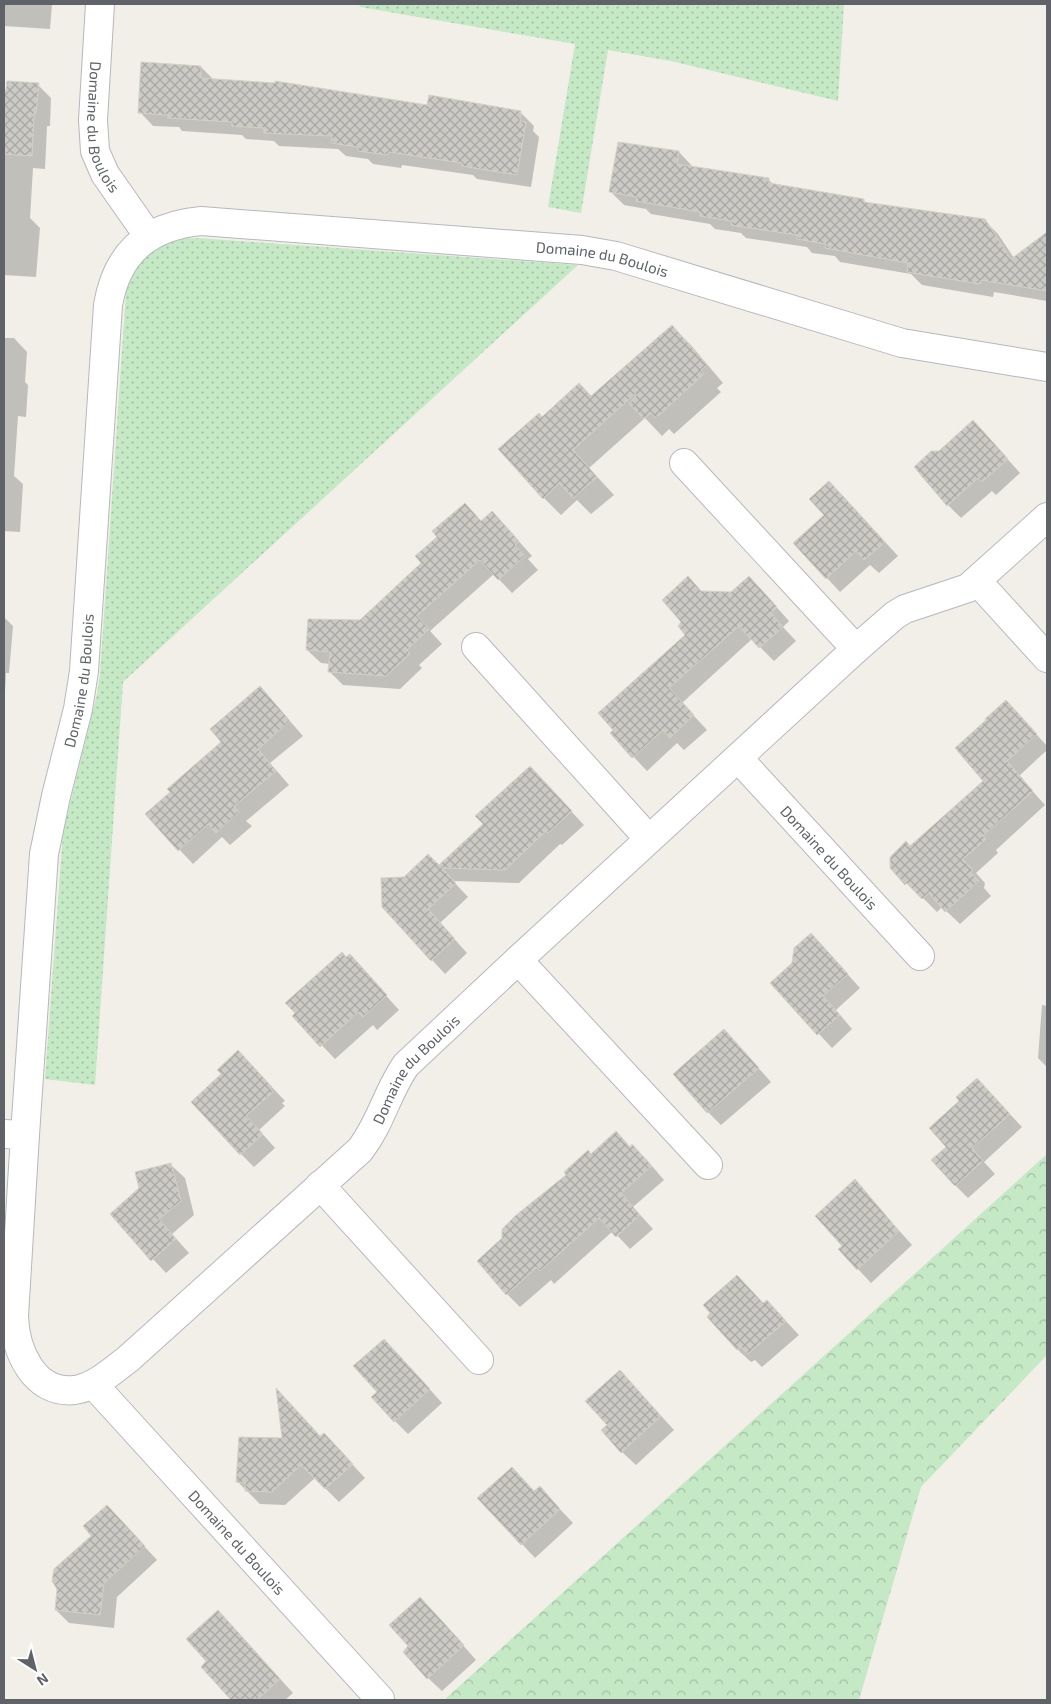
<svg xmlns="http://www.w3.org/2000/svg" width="1051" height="1704" font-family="'Exo 2',sans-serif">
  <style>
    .grass { fill: url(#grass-dots) }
    .forest { fill: url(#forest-crowns) }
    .shadow { fill: #0003 }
    .building { fill: url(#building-cross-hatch); stroke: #d6d1c6 }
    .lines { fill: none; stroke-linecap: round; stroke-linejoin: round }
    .street-casing { stroke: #b5b8bc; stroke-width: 30 }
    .street { stroke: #fff; stroke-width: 28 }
    .labels { text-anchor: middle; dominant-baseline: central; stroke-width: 4.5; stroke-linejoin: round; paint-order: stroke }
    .street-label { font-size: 15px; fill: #5f6368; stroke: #fff }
  </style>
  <defs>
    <pattern id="grass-dots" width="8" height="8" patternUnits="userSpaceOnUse" patternTransform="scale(1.25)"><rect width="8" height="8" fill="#c5e8c5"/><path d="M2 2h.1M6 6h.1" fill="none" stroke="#a3c0a4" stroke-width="1.8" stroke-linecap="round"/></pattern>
    <pattern id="forest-crowns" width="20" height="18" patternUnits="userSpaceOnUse" patternTransform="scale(1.25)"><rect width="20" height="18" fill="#c5e8c5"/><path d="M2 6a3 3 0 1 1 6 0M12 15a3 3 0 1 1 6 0" fill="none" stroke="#a3c0a4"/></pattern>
    <pattern id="building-cross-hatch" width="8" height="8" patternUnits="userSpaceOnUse" patternTransform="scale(1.25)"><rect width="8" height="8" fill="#cccac5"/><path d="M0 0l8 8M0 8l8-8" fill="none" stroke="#a9a8a4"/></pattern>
  </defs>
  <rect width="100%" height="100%" fill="#f1efe8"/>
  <path class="grass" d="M359,4H844L838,101L671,61L608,50L581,213L548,207L575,44L360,7Z
    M197,238L578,265L123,682L95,1085L45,1079L63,832L97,694L100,674L126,291L136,266L148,253L173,239Z"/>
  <path class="forest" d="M1047,1154V1355L921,1487L859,1700H444Z"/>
  <path class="shadow" d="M4,4H52L50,29L4,26Z
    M201,67L214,80L428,107L521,113L534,126L533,131L539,137L531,187L477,179L473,175L402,165L401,168L373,164L368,159L346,156L338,149L279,146L274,141L246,139L242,135L182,131L179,127L153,126L140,112Z
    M38,85L51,98L50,126H47L45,169L33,168L30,218L40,228L36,277L4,275V91Z
    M619,143L679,152L692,166V168L769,180L774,185L863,200L867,204L984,220L998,234L1014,258L1047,234V301L994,292L993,297L922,285L911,274L840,262L835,256L812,253L807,247L746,238L741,233L715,229L710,224L651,214L646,209L624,205L611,192Z
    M672,327L690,344L723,383L717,388L721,392L674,434L669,429L662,436L645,418L589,468L614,495L591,514L577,500L561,515L544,498L542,418L592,397Z
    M4,338H14L27,352L25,382L28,385L26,417L18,416L14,476L23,484L20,532L4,531Z
    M986,435L1020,473L996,495L992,491L961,518L948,505L939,452Z
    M843,496L898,556L879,573L870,565L840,592L827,578L826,515Z
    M482,522L506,527L532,556L528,559L538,570L512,593L494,574L430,631L442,644L419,665L422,668L400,689L343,685L329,671L330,664L321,663L307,650L361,621Z
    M688,578L702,592L732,593L762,591L789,621L783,627L796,641L774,661L752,639L682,703L707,730L684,750L677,743L647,771L611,733L687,635L683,622Z
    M4,608V617L13,626L9,673H6L4,709Z
    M260,687L303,736L270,763L289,785L246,821L252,826L230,845L222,837L193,864L147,815L223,742Z
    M1019,715L1047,746V750L1019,776L1045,805L996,850L998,853L976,873L985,883L984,888L991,896L960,924L942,907L937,912L921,896L920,897L891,868L984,781Z
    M543,781L584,825L562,845L560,844L519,883L453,881L468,897L440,923L467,953L445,974L383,907L404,879L439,867L485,824Z
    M824,948L860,988L836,1010L852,1029L832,1048L772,983Z
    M363,970L399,1010L377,1030L373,1025L335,1059L294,1016Z
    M1042,1005L1047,1006V1067L1038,1058Z
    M737,1044L771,1082L721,1125L708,1112Z
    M238,1051L285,1101L282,1103L285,1106L259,1130L275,1148L254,1167L241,1154Z
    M989,1092L1022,1127L984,1162L995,1174L968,1198L955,1185Z
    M630,1148L646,1159L664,1180L633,1207L653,1229L630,1249L613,1231L554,1284L551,1280L520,1307L507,1294L591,1156Z
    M171,1165L185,1178L194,1215L172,1234L189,1253L166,1273L111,1214Z
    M855,1181L912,1245L871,1283L858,1269L844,1246Z
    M737,1276L764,1304L780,1315L799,1335L762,1367L755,1360L751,1362L737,1349Z
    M398,1354L442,1403L408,1434L395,1421L378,1392Z
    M620,1371L674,1430L636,1465L622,1452Z
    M320,1437L337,1448L365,1478L339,1502L315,1478L285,1505L260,1504L237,1481L283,1440Z
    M540,1488L573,1523L535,1558L522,1544L534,1492Z
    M120,1520L157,1560L117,1597L114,1628L69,1623L56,1610Z
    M434,1612L476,1660L442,1691L428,1678Z
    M232,1626L293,1693L285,1700H233L227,1694Z"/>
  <path class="building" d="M141,62L201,66V78L275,83V81L427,105L429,95L521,111L520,121L526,122L517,175L462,166V163L389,152L388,155L358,151V147L331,143L332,136L264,133V128L232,126V122L168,118V115L138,113Z
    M7,81L39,83L36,113H34L32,156L4,154V90H6Z
    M618,142L679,151L677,164L769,178V183L864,199V202L985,219L1011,259L1047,232V291L981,280L980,284L907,272L908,263L825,248L826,244L797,239V235L731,225L732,221L700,216V212L636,201L637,197L609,192Z
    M672,325L707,365L701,370L704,374L656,418L651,413L644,419L629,404L636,396L635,394L573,450L597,477L573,498L559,483L543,499L498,449L539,413L542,417L579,383L591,396Z
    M973,420L1008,459L982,482L978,478L947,506L914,467L931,451H939Z
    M829,481L885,542L864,560L856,551L826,579L793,543L824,515L809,499Z
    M465,503L481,521L492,511L519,541L515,545L525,556L498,580L480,560L417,616L429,629L407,650L410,654L386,676L328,672L330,652L306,650L308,619L360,620L421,563L415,556L437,537L432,531Z
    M688,576L701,591L731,592L749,576L777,607L771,613L783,627L759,648L739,626L669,688L694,715L670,738L663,730L632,758L610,733L613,730L598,713L685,635L678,626L681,622L662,600Z
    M260,686L290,721L258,749L276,771L234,806L239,812L216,833L208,824L178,851L145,814L170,792L167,789L221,742L210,729Z
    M1006,700L1037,734L1007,761L1033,791L983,836L986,839L963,859L972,869L971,873L979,881L945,912L929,893L922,899L907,883L905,885L890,868V857L906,841L910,846L983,781L955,748L986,720L985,719Z
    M530,766L572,811L548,833L546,831L505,870L442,868L456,883L428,909L455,939L431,961L382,907L381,878L404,877L428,854L439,865L483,824L475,816Z
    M811,933L848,974L823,996L840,1015L817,1035L770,983L792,963L794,948Z
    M342,952L346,957L350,954L387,995L363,1017L358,1012L320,1047L292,1016L295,1013L285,1003Z
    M724,1029L759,1068L707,1113L673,1074Z
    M238,1050L272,1087L270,1088L273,1092L246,1116L263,1134L240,1155L191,1102L221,1074L217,1070Z
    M977,1078L1010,1114L972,1148L983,1161L955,1186L931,1160L946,1147L929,1128L959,1101L956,1097Z
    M616,1131L630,1147L632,1144L652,1166L621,1193L640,1215L616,1237L599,1218L540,1271L537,1267L506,1295L477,1261L502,1238V1229L515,1216L566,1175L564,1172L588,1150L591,1154Z
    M171,1163L181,1201L159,1219L176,1239L151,1261L110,1214L139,1188L135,1172Z
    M855,1179L899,1231L857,1270L838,1249L842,1246L815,1216Z
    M737,1275L763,1303L767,1300L786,1321L748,1354L741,1347L737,1350L707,1317L710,1313L703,1305Z
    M384,1339L430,1389L394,1422L371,1397L377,1392L353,1366Z
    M620,1370L661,1416L621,1453L601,1430L607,1425L585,1401Z
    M276,1388L320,1436L324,1433L353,1464L325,1489L301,1465L272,1492L245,1491V1483L236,1482L239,1437L282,1438Z
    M512,1467L534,1491L540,1486L560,1509L521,1545L477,1498Z
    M107,1505L145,1546L104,1583L100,1615L55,1610L57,1589L52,1581L54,1569L91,1536L83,1526Z
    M420,1597L464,1645L427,1679L403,1652L408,1646L389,1625Z
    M218,1610L280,1679L257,1700H231L201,1667L206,1661L186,1639Z"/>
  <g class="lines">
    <g class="street-casing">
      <g id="street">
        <path id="s1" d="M100,4L93,120L95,151L105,174L149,237"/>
        <path d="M684,463L856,649"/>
        <path d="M977,581L1047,658"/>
        <path d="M476,647L649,839"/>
        <path id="s2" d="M738,758L920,956"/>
        <path d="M518,960L708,1165"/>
        <path id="s3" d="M4,1134L25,1135L14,1316C15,1349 33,1395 75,1390C95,1387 112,1371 128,1359L360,1150C381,1123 387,1092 406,1065L518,960L856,649L895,615L905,609L968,588L1047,517"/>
        <path id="s4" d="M25,1135L44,854L56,796L78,709L84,671L108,305C117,253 148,226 201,221L582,250L616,256L902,343L1047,367"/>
        <path d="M320,1185L479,1360"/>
        <path id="s5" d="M93,1384L380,1699"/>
      </g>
    </g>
    <use href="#street" class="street"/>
  </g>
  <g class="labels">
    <g class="street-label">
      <text stroke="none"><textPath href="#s1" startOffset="125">Domaine du Boulois</textPath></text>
      <text stroke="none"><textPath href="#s4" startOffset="1376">Domaine du Boulois</textPath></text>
      <text stroke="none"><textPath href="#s4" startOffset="459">Domaine du Boulois</textPath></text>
      <text stroke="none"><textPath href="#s2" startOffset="135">Domaine du Boulois</textPath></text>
      <text stroke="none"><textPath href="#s3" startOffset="784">Domaine du Boulois</textPath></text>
      <text stroke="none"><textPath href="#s5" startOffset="214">Domaine du Boulois</textPath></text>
    </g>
  </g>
  <rect width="1051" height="1704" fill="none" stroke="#5f6368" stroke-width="10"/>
  <g transform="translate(35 1669) rotate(144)" stroke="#ffffff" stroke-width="4" paint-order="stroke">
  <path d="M0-4L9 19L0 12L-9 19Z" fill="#5f6368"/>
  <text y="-8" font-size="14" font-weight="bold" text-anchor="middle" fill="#5f6368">N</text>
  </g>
</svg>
